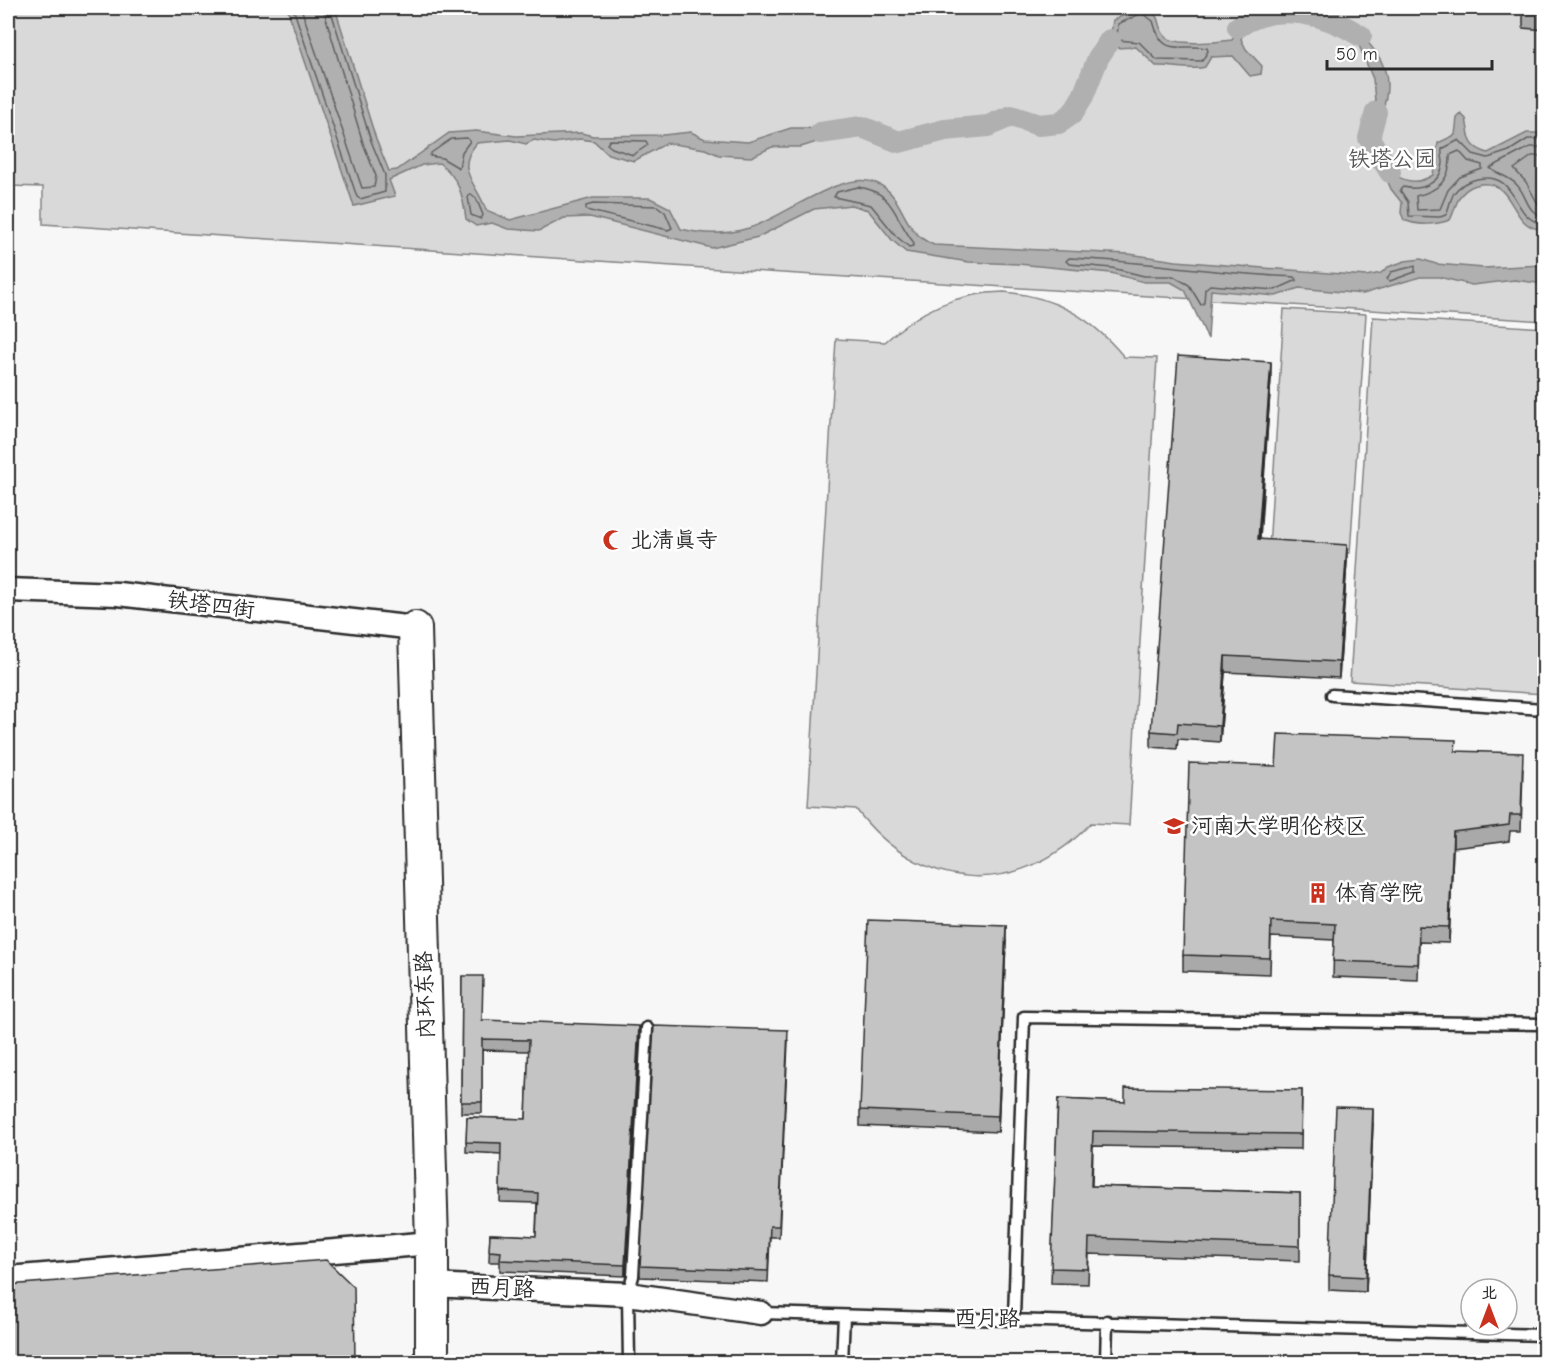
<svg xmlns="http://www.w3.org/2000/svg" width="1552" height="1370" font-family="'Comic Neue','LXGW WenKai TC',sans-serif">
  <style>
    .green { fill: #d9d9d9; stroke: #828282; stroke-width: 1.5 }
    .water { fill: #b0b0b0; stroke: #7b7b7b; stroke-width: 1.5 }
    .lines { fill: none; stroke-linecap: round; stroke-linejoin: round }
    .shore { stroke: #606060; stroke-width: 1.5 }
    .canal { stroke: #b0b0b0; stroke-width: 22 }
    .lane-casing { stroke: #2b2b2b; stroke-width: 15 }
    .street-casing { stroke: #2b2b2b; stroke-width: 27 }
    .secondary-casing { stroke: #2b2b2b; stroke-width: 36 }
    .lane { stroke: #fff; stroke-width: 10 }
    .street { stroke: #fff; stroke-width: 22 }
    .secondary { stroke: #fff; stroke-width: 32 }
    .wall { fill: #a9a9a9; stroke: #2b2b2b; stroke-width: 1.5 }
    .shaded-wall { fill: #898989; stroke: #2b2b2b; stroke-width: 1.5 }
    .building { fill: #c4c4c4; stroke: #2b2b2b; stroke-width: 1.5 }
    .labels { text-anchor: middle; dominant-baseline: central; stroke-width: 5; stroke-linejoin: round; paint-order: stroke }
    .park-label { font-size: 22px; fill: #565656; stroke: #fff }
    .poi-label { font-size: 22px; fill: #2b2b2b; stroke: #fff; text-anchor: start }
    .street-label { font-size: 22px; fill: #2b2b2b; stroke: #fff }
  </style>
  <rect width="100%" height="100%" fill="#f7f7f7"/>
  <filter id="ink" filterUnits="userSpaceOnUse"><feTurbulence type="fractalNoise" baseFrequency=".0167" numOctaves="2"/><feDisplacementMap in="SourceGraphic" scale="12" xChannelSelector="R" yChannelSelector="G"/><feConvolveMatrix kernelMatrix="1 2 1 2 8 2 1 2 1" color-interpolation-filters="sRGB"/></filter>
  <g filter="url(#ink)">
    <path class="green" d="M8,8H1544V321C1044,288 543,260 43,224V187L8,186Z
      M1004,292C1055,296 1092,318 1124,357L1157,358L1129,825L1091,823C1019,900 919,893 856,809L808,806L836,339L885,342C920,310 956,293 1004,292Z
      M1284,309L1366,314L1350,553L1269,548Z
      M1373,317L1544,328V694L1350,681Z"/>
    <path class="water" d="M287,8H335L376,139L389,171L397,170L449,133L476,131L516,136L581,133L593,136L663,135L691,132L705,139L748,142L791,128H808L820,133L817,142L801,147H772L751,157L719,155L705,149L667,143L634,161L608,154L594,141L580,139L554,143L534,140L526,144L510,140L477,143C453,170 478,184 486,210L510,220L593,198H650L670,208L681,229C705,235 726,235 749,228C783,218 842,169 876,183C906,195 899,231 934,245L1129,254L1176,261L1366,276L1381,273L1388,267L1405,261L1421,259L1436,264L1484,268L1544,265V284L1515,280L1472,285L1439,277H1420L1363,294L1299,288L1276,296L1211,290L1208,339L1185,290L1171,282H1144L1111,273L1018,264L969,262L906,252L892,240L868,210L851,205L814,209L758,237L712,248L590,217L564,218L539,231L508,229L492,223L476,226L466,219C463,196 459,177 439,163L422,165L389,180L395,196L354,206Z
      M1140,8C1166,14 1153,24 1166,37C1176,46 1217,42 1232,40L1238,27L1245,30L1241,39L1246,49L1262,66L1261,74L1250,76L1233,56L1211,57L1205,67C1193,71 1171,65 1156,66L1136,47L1115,48L1110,40L1113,20Z
      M1361,36C1386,58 1393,81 1382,112H1376L1373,79L1358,43Z
      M1461,114L1466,119C1470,137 1467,147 1488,153L1527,133H1544V229C1510,231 1516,180 1481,184C1473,185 1467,188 1461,195C1456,201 1454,213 1450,220C1436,225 1417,226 1404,220L1401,213L1402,203L1391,189L1385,175L1390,172C1405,182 1417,185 1433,175L1438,143L1455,135L1457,118Z"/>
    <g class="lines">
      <path class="shore" d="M293,8L357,197L360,199L385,192V175L371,141L330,8
        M301,8L362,188L374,187L376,176L363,143L323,8
        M1142,13L1153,21C1163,59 1178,43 1207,48L1208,51L1202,61L1157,60L1139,42L1117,40L1118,24Z
        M467,138L470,141L462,152L459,168L442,158L430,156L431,153L451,139Z
        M1544,139H1528L1509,151L1488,158L1473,154L1459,140L1442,149C1441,155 1443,158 1443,163C1441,184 1421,191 1403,187L1400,190L1408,202L1409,216L1440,217L1446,215C1449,208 1450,200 1454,193C1460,185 1468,181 1477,179C1520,170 1510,220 1544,224
        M610,140L646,141L648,145L633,155L612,148L607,144Z
        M1544,147H1530L1490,168C1496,174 1509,176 1517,185C1528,197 1526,213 1544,216
        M1459,151L1468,161L1482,165V169L1460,177L1448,190L1440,209L1417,210L1416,196C1438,191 1451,180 1450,155Z
        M1544,156H1532L1514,169L1526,182L1538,204L1544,207
        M858,187C894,191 894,218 914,243L913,246L909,247L896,236L871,205L834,197L837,192Z
        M471,194L476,198L483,215L481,219L471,215L468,197Z
        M593,204L657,206L665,212L672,228L668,230L586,210V206Z
        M1069,258C1144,261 1219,274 1295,277L1297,280L1275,290L1210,285L1205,289L1204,303L1201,305L1189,285L1173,276H1144L1112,268L1069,264L1066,261Z
        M1415,266V272L1390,281L1387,279L1391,272Z"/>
      <path class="canal" d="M1238,27C1275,1 1325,13 1361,36
        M1376,112L1369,138L1390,172
        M820,133L862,127L899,142L945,130L988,126L1011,116L1039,125L1059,123L1072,114L1083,96L1098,58L1110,40"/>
      <g class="lane-casing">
        <path id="lane" d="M1332,695L1544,709
          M761,1313L1544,1335
          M1014,1318L1024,1017L1544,1024
          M629,1362L628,1294L633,1276L647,1028
          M842,1362L844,1316
          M1106,1362L1107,1321"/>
      </g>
      <g class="street-casing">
        <path id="street" d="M8,590L118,594L415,628
          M8,1278L432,1243
          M431,1285L628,1294L761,1313"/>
      </g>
      <g class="secondary-casing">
        <path id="secondary" d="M415,628L432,1243V1362"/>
      </g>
      <use href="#lane" class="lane"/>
      <use href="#street" class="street"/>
      <use href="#secondary" class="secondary"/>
    </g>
    <path class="wall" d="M1523,8H1545V30L1523,28Z
      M1271,378L1260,539L1347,561L1339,678L1225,672L1220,742L1178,739L1177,749L1151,747V731Z
      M1456,751L1523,769L1521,831H1510L1509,841L1453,848L1449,943L1419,942L1418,980L1333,977L1334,940L1271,937L1270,974L1183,971V955L1276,766Z
      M1006,941L998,1132L860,1126V1110Z
      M462,976L482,1020L639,1037L625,1276L500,1271V1262H489L490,1234L536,1236L537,1203L500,1202L501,1154L466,1152L467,1117L526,1119L529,1051L482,1050V1113H461Z
      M788,1042L779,1237H770L768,1282L640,1277V1266Z
      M1302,1090L1301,1149L1093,1146L1092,1186L1300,1193V1261L1089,1254L1088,1284L1051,1283L1058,1099L1125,1102Z
      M1373,1123L1366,1292L1329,1290V1275Z"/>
    <path class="shaded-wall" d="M1271,362V378L1258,555V539Z
      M1347,545V561L1339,678V662Z
      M1225,656V672L1220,742V726Z
      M1453,832V848L1449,943V927Z
      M1006,925V941L998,1132V1116Z
      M639,1026V1037L625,1276V1265Z
      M1373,1108V1123L1366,1292V1277Z"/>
    <path class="building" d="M1523,8H1545V14L1523,12Z
      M1178,356L1271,362L1258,539L1347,545L1339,662L1225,656L1220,726L1178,723L1177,733L1151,731Z
      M1278,734L1456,740L1455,751L1523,753L1521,815H1510L1509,825L1453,832L1449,927L1419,926L1418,964L1333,961L1335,924L1271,921L1270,958L1183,955L1189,763L1276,766Z
      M868,920L1006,925L998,1116L860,1110Z
      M462,976H483L482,1020L639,1026L625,1265L500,1260L501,1252L489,1251L490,1234L536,1236L538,1193L500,1191L501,1143L466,1142L467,1117L526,1119L529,1040L482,1039V1102H461Z
      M654,1026L788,1030L779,1226H770L768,1271L640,1266Z
      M1125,1088L1302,1090L1301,1134L1093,1131L1091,1186L1300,1193V1246L1089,1238L1088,1269L1051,1268L1058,1099L1125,1102Z
      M1336,1107L1373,1108L1366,1277L1329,1275Z
      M326,1260L354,1287L355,1362H322V1361L271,1362H8V1285Z"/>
  </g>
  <defs>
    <g id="mosque-bare" transform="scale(1.62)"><path d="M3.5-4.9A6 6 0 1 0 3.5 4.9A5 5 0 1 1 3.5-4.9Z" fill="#c8321e" stroke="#fff" stroke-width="2.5" paint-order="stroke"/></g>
    <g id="university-bare" transform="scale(1.62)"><path d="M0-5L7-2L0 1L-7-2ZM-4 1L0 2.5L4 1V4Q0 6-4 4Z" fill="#c8321e" stroke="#fff" stroke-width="2.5" paint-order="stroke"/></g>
    <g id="building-bare" transform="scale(1.62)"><path d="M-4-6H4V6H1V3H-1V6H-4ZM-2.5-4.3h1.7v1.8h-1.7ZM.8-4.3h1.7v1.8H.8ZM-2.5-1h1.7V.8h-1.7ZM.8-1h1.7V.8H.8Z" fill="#c8321e" stroke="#fff" stroke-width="2.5" paint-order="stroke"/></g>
  </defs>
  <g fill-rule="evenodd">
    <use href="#mosque-bare" x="613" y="540"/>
    <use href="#university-bare" x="1174" y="826"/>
    <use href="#building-bare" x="1318" y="893"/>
  </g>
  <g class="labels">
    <g class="park-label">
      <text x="1392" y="159">铁塔公园</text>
    </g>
    <g class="poi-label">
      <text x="630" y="540">北清真寺</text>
      <text x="1191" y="826">河南大学明伦校区</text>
      <text x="1335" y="893">体育学院</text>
    </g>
    <g class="street-label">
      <text transform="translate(211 605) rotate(7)">铁塔四街</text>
      <text transform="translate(425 995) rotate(-92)">内环东路</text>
      <text transform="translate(502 1288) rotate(3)">西月路</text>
      <text transform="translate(987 1318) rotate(1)">西月路</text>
    </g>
  </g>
  <rect width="1552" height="1370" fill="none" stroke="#fff" stroke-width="30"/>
  <rect x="15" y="15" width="1522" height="1340" fill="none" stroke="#2b2b2b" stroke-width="2" filter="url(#ink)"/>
  <g transform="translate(1489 1307)"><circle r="28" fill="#ffffff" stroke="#aaaaaa" stroke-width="1.5"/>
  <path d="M0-4.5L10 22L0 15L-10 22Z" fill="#c8321e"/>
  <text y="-9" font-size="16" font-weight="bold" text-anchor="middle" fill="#2b2b2b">北</text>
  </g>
  <path d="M1327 60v9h165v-9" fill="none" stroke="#2b2b2b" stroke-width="3"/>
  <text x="1336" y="60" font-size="18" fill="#2b2b2b" stroke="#ffffff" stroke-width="4.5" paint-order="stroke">50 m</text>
</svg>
